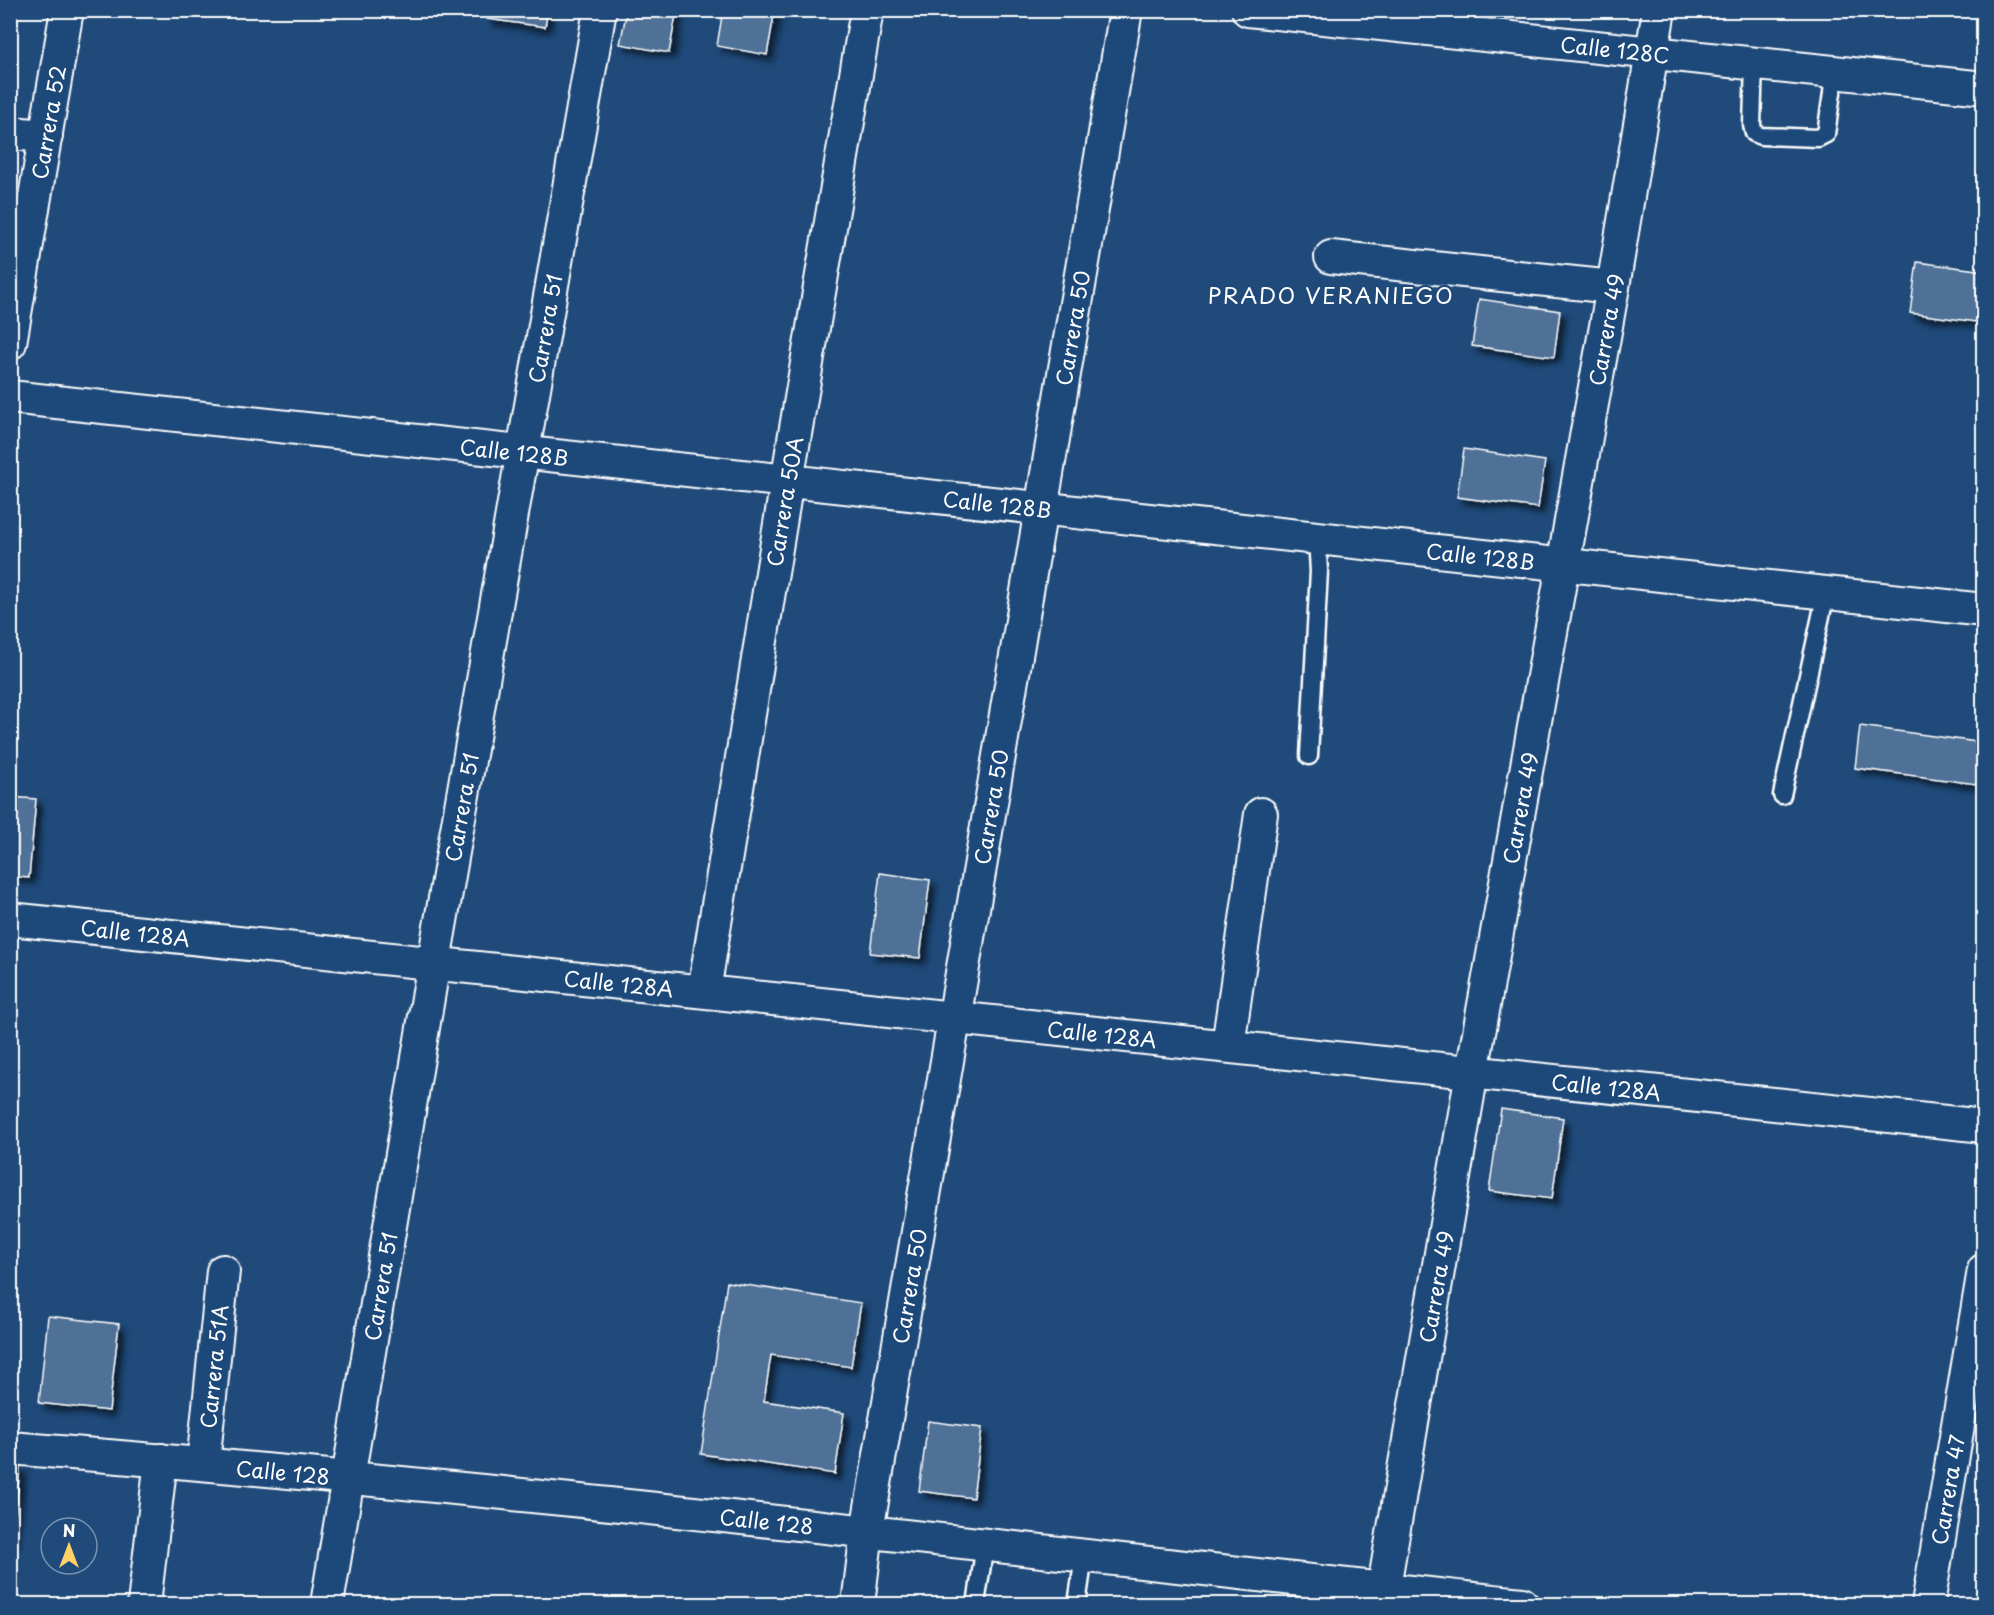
<svg xmlns="http://www.w3.org/2000/svg" width="1994" height="1615" font-family="'Playpen Sans',sans-serif">
  <style>
    .building { fill: #507197; stroke: #fff; stroke-width: 1.5; filter: url(#shadow) }
    .lines { fill: none; stroke-linecap: round; stroke-linejoin: round }
    .lane-casing { stroke: #fff; stroke-width: 21 }
    .street-casing { stroke: #fff; stroke-width: 36 }
    .lane { stroke: #1f4a7a; stroke-width: 16 }
    .street { stroke: #1f4a7a; stroke-width: 32 }
    .labels { text-anchor: middle; dominant-baseline: central; stroke-width: 4.5; stroke-linejoin: round; paint-order: stroke }
    .street-label { font-size: 21px; fill: #fff; stroke: #1f4a7a }
    .neighbourhood-label { font-size: 22px; letter-spacing: 1.5px; fill: #fff; stroke: #1f4a7a }
  </style>
  <defs>
    <filter id="shadow"><feDropShadow dx="5.5" dy="5.5" stdDeviation="3" flood-color="#0009"/></filter>
  </defs>
  <rect width="100%" height="100%" fill="#1f4a7a"/>
  <filter id="ink" filterUnits="userSpaceOnUse"><feTurbulence type="fractalNoise" baseFrequency=".0167" numOctaves="2"/><feDisplacementMap in="SourceGraphic" scale="12" xChannelSelector="R" yChannelSelector="G"/><feConvolveMatrix kernelMatrix="1 2 1 2 8 2 1 2 1" color-interpolation-filters="sRGB"/></filter>
  <g filter="url(#ink)">
    <path class="building" d="M488,10H548L545,27L487,19Z
      M627,10H677L669,53L620,44Z
      M723,10H775L767,55L717,46Z
      M1917,262L1984,271V323L1910,313Z
      M1479,299L1560,311L1554,357L1472,346Z
      M1464,449L1545,461L1538,508L1457,497Z
      M1860,726L1984,743V785L1855,768Z
      M10,797L36,799L29,878L10,876Z
      M880,873L930,880L920,958L870,953Z
      M1501,1109L1563,1118L1552,1199L1489,1191Z
      M727,1282L861,1303L851,1367L771,1355L764,1401L844,1413L835,1474L701,1454Z
      M48,1316L119,1324L109,1411L39,1403Z
      M928,1421L982,1428L973,1498L919,1491Z
      M10,1467H20L12,1546H10Z"/>
    <g class="lines">
      <g class="lane-casing">
        <path id="lane" d="M1754,63L1752,125L1754,133L1761,136L1818,138L1826,134L1835,72
          M1309,756L1319,571L1317,538
          M1782,795L1826,593
          M976,1604L985,1545
          M1077,1604L1084,1556"/>
      </g>
      <g class="street-casing">
        <g id="street">
          <path id="s1" d="M1248,10L1984,88"/>
          <path d="M10,133L46,136"/>
          <path d="M1331,257L1613,287"/>
          <path id="s2" d="M10,343L67,10"/>
          <path id="s3" d="M10,397L1984,610"/>
          <path id="s4" d="M10,919L1984,1126"/>
          <path id="s5" d="M704,991L787,481L867,10"/>
          <path d="M1228,1046L1261,814"/>
          <path id="s6" d="M10,1448C516,1488 1019,1550 1522,1604"/>
          <path id="s7" d="M203,1464L223,1271"/>
          <path d="M144,1604L161,1460"/>
          <path id="s8" d="M327,1604L437,944L600,10"/>
          <path id="s9" d="M858,1604L867,1531L1126,10"/>
          <path id="s10" d="M1381,1604L1472,1072L1613,287L1659,10"/>
          <path id="s11" d="M1928,1604L1984,1270"/>
        </g>
      </g>
      <use href="#lane" class="lane"/>
      <use href="#street" class="street"/>
    </g>
  </g>
  <g class="labels">
    <g class="street-label">
      <text stroke="none"><textPath href="#s1" startOffset="369">Calle 128C</textPath></text>
      <text stroke="none"><textPath href="#s2" startOffset="224">Carrera 52</textPath></text>
      <text stroke="none"><textPath href="#s8" startOffset="1294">Carrera 51</textPath></text>
      <text stroke="none"><textPath href="#s9" startOffset="1294">Carrera 50</textPath></text>
      <text stroke="none"><textPath href="#s10" startOffset="1294">Carrera 49</textPath></text>
      <text stroke="none"><textPath href="#s3" startOffset="507">Calle 128B</textPath></text>
      <text stroke="none"><textPath href="#s5" startOffset="496">Carrera 50A</textPath></text>
      <text stroke="none"><textPath href="#s3" startOffset="993">Calle 128B</textPath></text>
      <text stroke="none"><textPath href="#s3" startOffset="1479">Calle 128B</textPath></text>
      <text stroke="none"><textPath href="#s8" startOffset="808">Carrera 51</textPath></text>
      <text stroke="none"><textPath href="#s9" startOffset="808">Carrera 50</textPath></text>
      <text stroke="none"><textPath href="#s10" startOffset="808">Carrera 49</textPath></text>
      <text stroke="none"><textPath href="#s4" startOffset="126">Calle 128A</textPath></text>
      <text stroke="none"><textPath href="#s4" startOffset="612">Calle 128A</textPath></text>
      <text stroke="none"><textPath href="#s4" startOffset="1098">Calle 128A</textPath></text>
      <text stroke="none"><textPath href="#s4" startOffset="1605">Calle 128A</textPath></text>
      <text stroke="none"><textPath href="#s8" startOffset="322">Carrera 51</textPath></text>
      <text stroke="none"><textPath href="#s9" startOffset="322">Carrera 50</textPath></text>
      <text stroke="none"><textPath href="#s10" startOffset="322">Carrera 49</textPath></text>
      <text stroke="none"><textPath href="#s7" startOffset="98">Carrera 51A</textPath></text>
      <text stroke="none"><textPath href="#s6" startOffset="274">Calle 128</textPath></text>
      <text stroke="none"><textPath href="#s11" startOffset="116">Carrera 47</textPath></text>
      <text stroke="none"><textPath href="#s6" startOffset="760">Calle 128</textPath></text>
    </g>
    <g class="neighbourhood-label">
      <text x="1331" y="294">PRADO VERANIEGO</text>
    </g>
  </g>
  <rect width="1994" height="1615" fill="none" stroke="#1f4a7a" stroke-width="36"/>
  <rect x="18" y="18" width="1958" height="1579" fill="none" stroke="#fff" stroke-width="2" filter="url(#ink)"/>
  <g transform="translate(69 1546)"><circle r="28" fill="#1f4a7a" stroke="#7992af" stroke-width="1.5"/>
  <path d="M0-4.5L10 22L0 15L-10 22Z" fill="#ffd166"/>
  <text y="-9" font-size="16" font-weight="bold" text-anchor="middle" fill="#ffffff">N</text>
  </g>
</svg>
